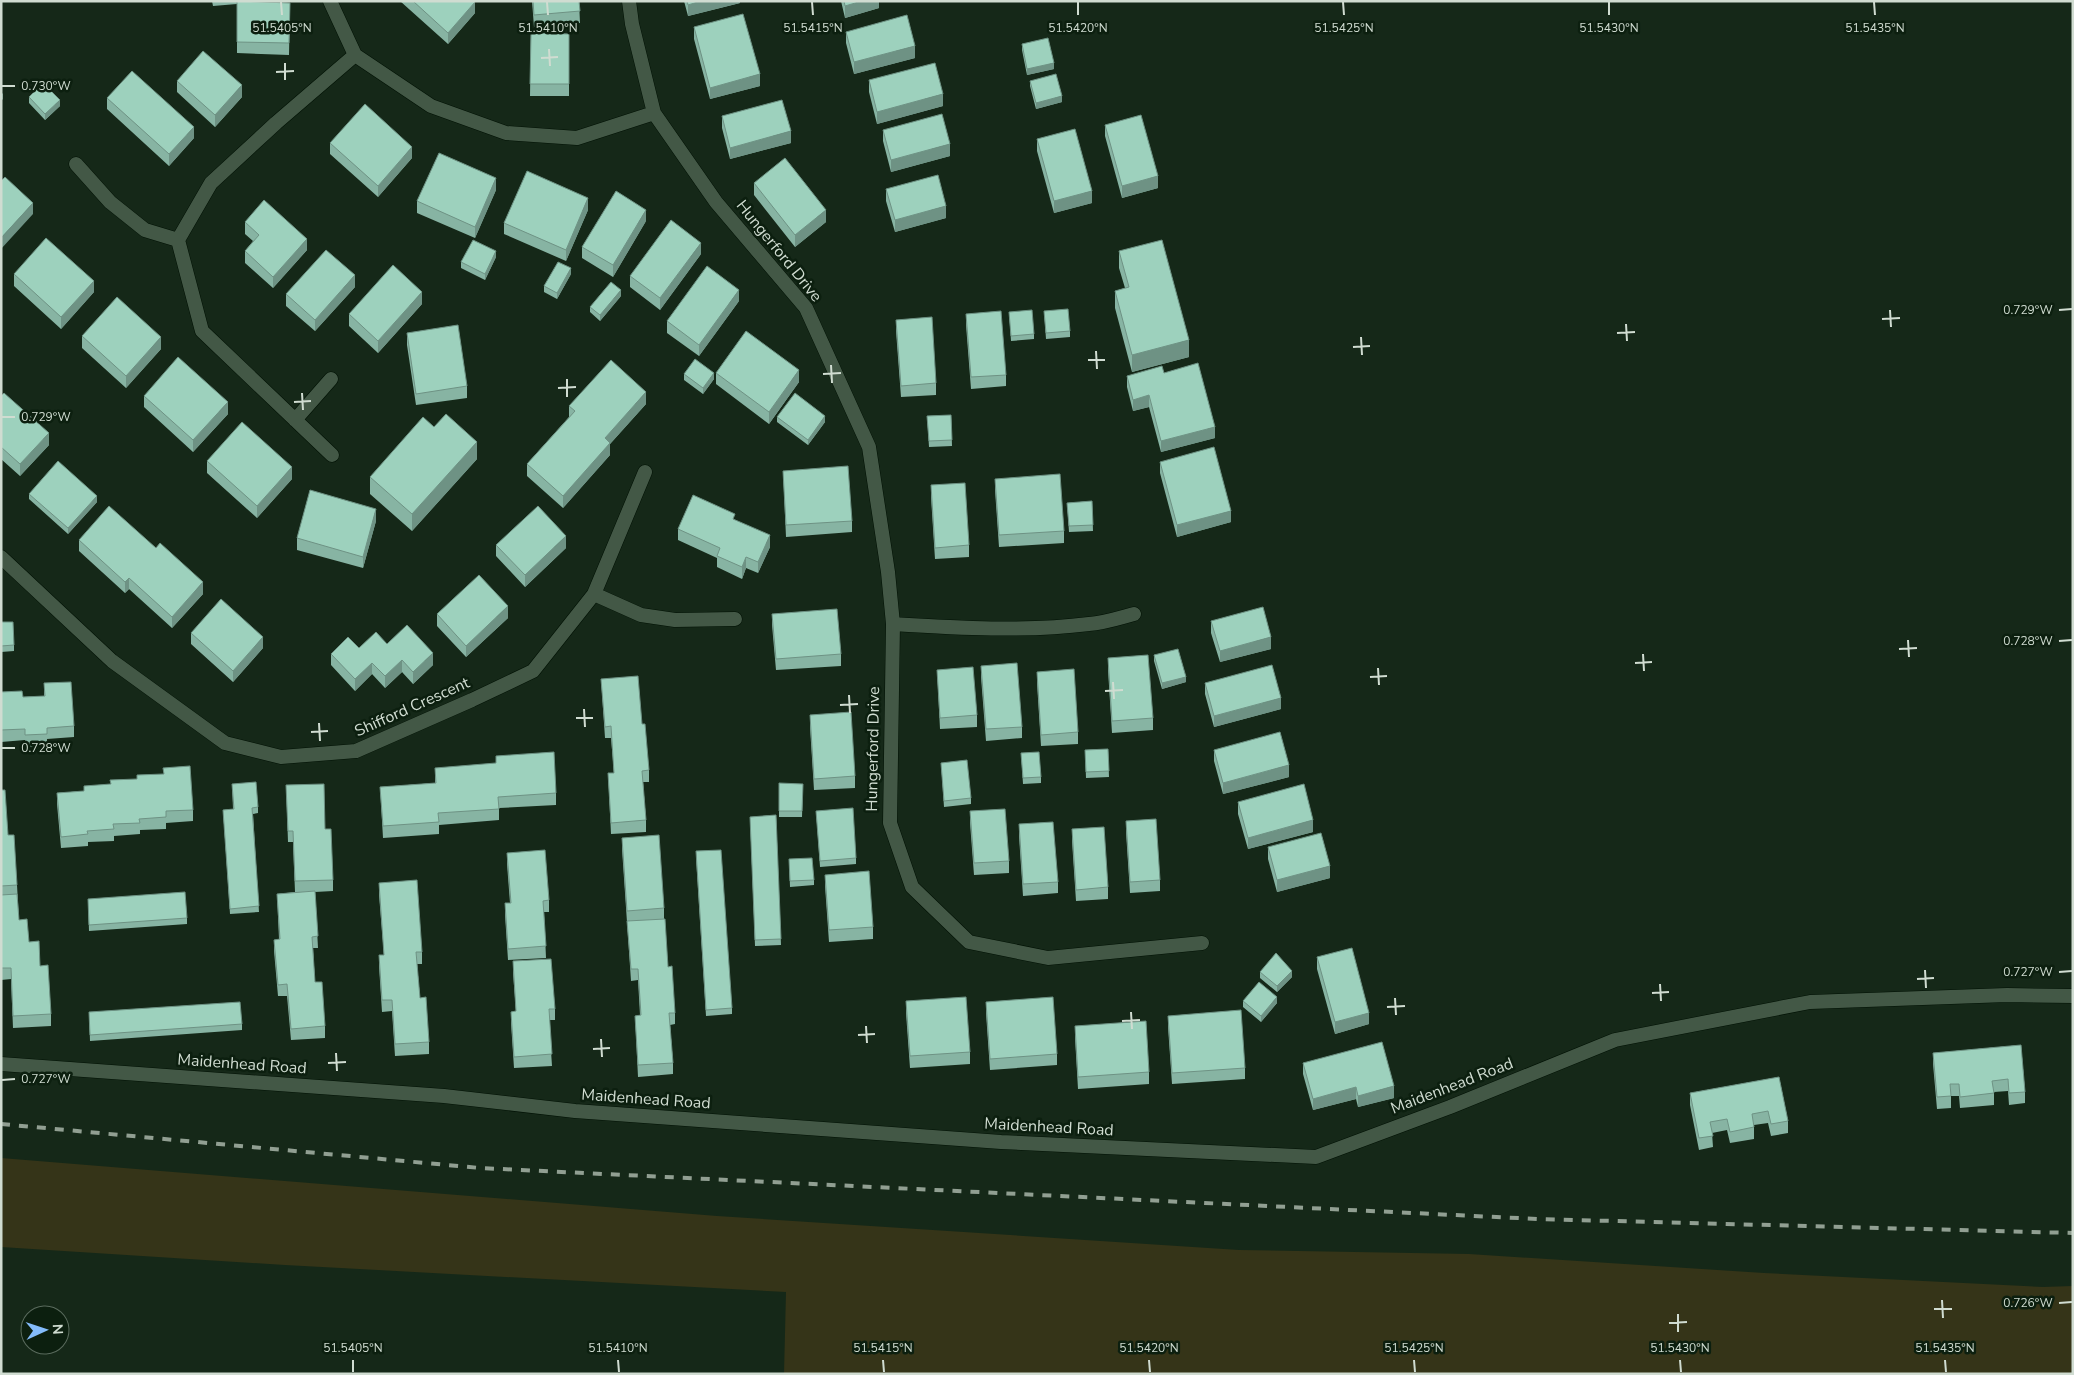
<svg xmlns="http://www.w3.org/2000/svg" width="2074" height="1375" font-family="'Nunito Sans',sans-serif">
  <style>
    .green { fill: #353418 }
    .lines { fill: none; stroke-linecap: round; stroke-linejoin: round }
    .minor-casing { stroke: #011104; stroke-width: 15 }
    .minor { stroke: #435846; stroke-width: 14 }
    .rail { stroke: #919f92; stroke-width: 4; stroke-dasharray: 9 9; stroke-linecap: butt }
    .wall { fill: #87b4a3 }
    .shaded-wall { fill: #6e9284 }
    .building { fill: #9dd1bd; stroke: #6e9284 }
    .ticks { fill: none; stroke: #d0dcd1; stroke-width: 2 }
    .labels { text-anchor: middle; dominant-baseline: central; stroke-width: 5; stroke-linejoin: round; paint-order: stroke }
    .street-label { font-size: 16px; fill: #d0dcd1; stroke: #0c1f0f }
    .ticks-label { font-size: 12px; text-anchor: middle; fill: #d0dcd1; stroke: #0c1f0f; stroke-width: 5; stroke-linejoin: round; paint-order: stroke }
  </style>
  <rect width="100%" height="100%" fill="#152818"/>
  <path class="green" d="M1,1158L717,1216L1239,1250L1469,1254L1764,1273L2043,1287L2073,1286V1374H784L786,1292L285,1265L1,1247Z"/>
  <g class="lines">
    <g class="minor-casing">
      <path id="minor" d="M330,1L355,55L431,106L506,133L577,138L654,113
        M629,1L632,24L654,113L716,202L806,308L869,447L888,572L893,624L890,823L912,887L969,942L1048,958L1202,943
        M76,164L110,202L145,230L178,240L202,331L332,455
        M178,240L211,183L276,123L355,55
        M295,420L331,379
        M1,557L112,661L225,743L281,757L356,751L472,700L533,671L594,594L645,472
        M594,594L641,615L675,620L735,619
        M893,624C958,628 1024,632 1089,624C1104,623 1119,618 1134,614
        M1,1064L444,1096L575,1111L1001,1142L1316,1157L1450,1107L1615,1040L1810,1002L2007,995L2073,996"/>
    </g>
    <use href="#minor" class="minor"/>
    <path class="rail" d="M1,1124L480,1168L1537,1219L2073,1233"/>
  </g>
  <path class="wall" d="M212,1H265L257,2L290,3L289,55L237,53V4L213,6Z
    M400,1H475V13L448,44Z
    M532,1H579L580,23L534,27Z
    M684,1H740V3L688,16Z
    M841,1H879V8L845,18Z
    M694,27L760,86L710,99L694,39Z
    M846,32L915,58L854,74L846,43Z
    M531,33L569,34V96H530Z
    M1022,44L1054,69L1027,75L1022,50Z
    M869,80L943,106L877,124L869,92Z
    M177,81L242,97L215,127L177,92Z
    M1030,81L1062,102L1036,109L1030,86Z
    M29,97L60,106L45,120L29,103Z
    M107,98L194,138L169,166L107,109Z
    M722,116L791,143L730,159L722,128Z
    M1105,125L1158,188L1122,198L1105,136Z
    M883,130L950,156L891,172L883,141Z
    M1037,139L1092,203L1054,213L1037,151Z
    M330,143L412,158L378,197L330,154Z
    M754,183L826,222L795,247L754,195Z
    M886,189L946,218L895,232L886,201Z
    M496,190L475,238L417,213V201Z
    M588,210L566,261L504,234V223Z
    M646,221L613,277L582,258V247Z
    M245,222L307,250L273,288L245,263V251L253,241L245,234Z
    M1119,251L1189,357L1132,372L1115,308V291L1125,288L1119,268Z
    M701,254L660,310L630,287V276Z
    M496,257L485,280L461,268V262Z
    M14,274L94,292L61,329L14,286Z
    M571,274L557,299L544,292V286Z
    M355,287L315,331L286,306V294Z
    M621,296L600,321L590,312V307Z
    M739,301L699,356L667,333V321Z
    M422,304L378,353L349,326V314Z
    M1044,311L1070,331V337L1046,339Z
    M1009,312L1034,334V339L1011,341Z
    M966,314L1006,375V386L971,389L966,325Z
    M896,320L936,383V395L901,397L896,331Z
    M407,333L467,386V398L416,405L407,345Z
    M82,336L161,349L126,388L82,348Z
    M716,373L799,382L769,424L716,384Z
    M1164,373L1215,438L1161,452L1149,407L1133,411L1127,387V376Z
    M684,374L714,379L703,394L684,380Z
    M1,396L49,445L20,476L1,459Z
    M144,396L228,414L193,452L144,407Z
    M646,404L610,444V455L563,508L527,476V464L569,417V406Z
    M951,415L952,446L929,447L927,416Z
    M777,417L825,422L808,445L777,422Z
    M434,427L477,459L412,531L370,494V477Z
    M207,461L292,479L257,518L207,473Z
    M1160,462L1231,522L1177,537L1160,473Z
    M783,471L852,521V532L786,537Z
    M995,479L1064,531V543L999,547L995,490Z
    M931,485L969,545V557L935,559L931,497Z
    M29,494L97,502L68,534L29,499Z
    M1092,501L1093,531L1069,532L1067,503Z
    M735,520L770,547L758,573L746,568L742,579L717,567V558L678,540V529Z
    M376,521L363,568L297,550V538Z
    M79,540L203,594L172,628L129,589L125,593L79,551Z
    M496,545L566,548L525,587L496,556Z
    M437,614L508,618L466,657L437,626Z
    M772,614L841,654V666L776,670L772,625Z
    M1211,621L1271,649L1220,662L1211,633Z
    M1,622L14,645V651L1,652Z
    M191,633L263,648L233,682L191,644Z
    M387,644L433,665L413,684L402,672L385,688L372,674L355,691L331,665V654Z
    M1154,655L1186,682L1162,689L1154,661Z
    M1108,658L1153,718V730L1112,733L1108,670Z
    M981,666L1022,727V738L986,741L981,677Z
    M937,670L977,715V727L940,729Z
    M1037,672L1078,732V744L1041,746L1037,683Z
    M601,679L642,724L649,770V782H643L646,820V832L611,834L608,773H614L611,738H605Z
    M44,683L74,726V737L47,739V745L25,747V740L1,742V692L23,697L44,696Z
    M1205,683L1281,709L1214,727L1205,694Z
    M810,715L855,776V788L814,790L810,727Z
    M1108,749L1109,777L1086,778L1085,750Z
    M1214,750L1289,777L1223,794L1214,761Z
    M1021,753L1041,777V783L1023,784Z
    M941,763L971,798V804L944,807Z
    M435,768L556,793V805L499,808V820L439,825V834L383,838L380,787L435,783Z
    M110,784L193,810V821L166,823V829L140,830V834L114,836V841L88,842V846L61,848L57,804V793L84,791Z
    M232,784L258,807V813L253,814L259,912L230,914L223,810L233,809Z
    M803,784L802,817H779V811Z
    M286,785L325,829L333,880V891L315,892L318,948H313L315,982L325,1026V1038L291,1040L287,996H278L274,951V940L279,939L277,894L295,892L293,842H288Z
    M1,790L8,835L17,885L19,920L29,942L40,966L51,1014V1026L13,1028L11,979L1,980Z
    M1238,802L1313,832L1248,849L1238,814Z
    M816,811L856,858V864L820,867Z
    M970,811L1009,861V873L974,875L970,823Z
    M776,815L781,945L755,946L750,817Z
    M1126,821L1160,880V891L1130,893L1126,832Z
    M1019,824L1058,882V893L1023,896L1019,836Z
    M1072,829L1108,887V899L1076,901L1072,841Z
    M622,838L664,908V919L668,967L675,1013V1024L670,1025L673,1063V1074L638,1077L635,1016L640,1015L638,980L631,981L622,849Z
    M1268,847L1330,878L1277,892L1268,859Z
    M507,853L549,900V912H544L546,958L508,960L505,915V903H510L507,864Z
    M696,857L732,1008V1014L706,1016Z
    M789,859L814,880V885L790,887Z
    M825,875L873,927V939L829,942L825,886Z
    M379,883L422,952V964H417L420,998L429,1042V1054L395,1056L392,1011L382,1012L379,966V955H384L379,895Z
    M88,899L187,918V924L89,931Z
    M1317,957L1369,1024L1335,1034L1317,969Z
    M513,961L555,1009V1020H549L552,1066L514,1068L511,1023V1012L516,1011L513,973Z
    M1260,972L1292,977L1277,992L1260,978Z
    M906,1001L970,1052V1064L910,1068L906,1013Z
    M1243,1001L1277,1003L1261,1022L1243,1007Z
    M986,1002L1057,1054V1065L990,1070L986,1013Z
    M89,1012L242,1024V1030L90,1041Z
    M1168,1016L1245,1068V1079L1172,1084L1168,1027Z
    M1075,1026L1149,1072V1084L1078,1089L1075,1038Z
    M2021,1045L2025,1092V1103L2009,1105L2008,1091L1994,1092V1105L1960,1108L1959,1096H1951V1108L1937,1109L1933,1064V1053Z
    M1303,1063L1394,1098L1358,1107L1356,1099L1313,1110L1303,1074Z
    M1779,1077L1788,1121V1133L1771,1136L1768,1123L1754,1125V1139L1730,1143L1727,1130L1712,1133L1713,1147L1699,1150L1690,1105V1093Z"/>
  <path class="shaded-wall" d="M701,1H740V3L688,16V5Z
    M862,1H879V8L845,18V6Z
    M475,2V13L448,44V33Z
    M915,46V58L854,74V62Z
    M1054,63V69L1027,75V69Z
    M760,74V86L710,99V88Z
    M242,85V97L215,127V115Z
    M3,93V99L1,101V95Z
    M943,94V106L877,124V112Z
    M1062,96V102L1036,109V103Z
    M60,100V106L45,120V114Z
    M194,127V138L169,166V154Z
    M791,131V143L730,159V148Z
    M950,144V156L891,172V160Z
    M412,147V158L378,197V186Z
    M1158,176V188L1122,198V186Z
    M496,178V190L475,238V227Z
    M1092,191V203L1054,213V201Z
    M588,198V210L566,261V250Z
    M33,203V214L1,249V238Z
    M946,206V218L895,232V220Z
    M646,210V221L613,277V265Z
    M826,210V222L795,247V235Z
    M307,239V250L273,288V277Z
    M701,243V254L660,310V298Z
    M496,251V257L485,280V274Z
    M571,268V274L557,299V293Z
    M355,275V287L315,331V320Z
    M94,281V292L61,329V317Z
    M621,290V296L600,321V315Z
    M739,290V301L699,356V345Z
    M422,292V304L378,353V341Z
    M161,337V349L126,388V376Z
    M1189,340V357L1132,372V355Z
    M799,370V382L769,424V412Z
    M714,373V379L703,394V388Z
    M646,392V404L610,444V455L563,508V496L605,438Z
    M1149,395V407L1133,411V400Z
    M228,402V414L193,452V440Z
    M825,416V422L808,445V440Z
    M1215,427V438L1161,452V441Z
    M49,433V445L20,476V464Z
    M477,442V459L412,531V514Z
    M292,467V479L257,518V506Z
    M97,496V502L68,534V528Z
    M376,509V521L363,568V557Z
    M1231,511V522L1177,537V525Z
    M770,535V547L758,573V562Z
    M566,536V548L525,587V575Z
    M746,557V568L742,579V567Z
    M129,578V589L125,593V582Z
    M203,582V594L172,628V617Z
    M508,606V618L466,657V646Z
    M263,637V648L233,682V671Z
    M1271,637V649L1220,662V651Z
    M433,653V665L413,684V672Z
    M402,660V672L385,688V676Z
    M372,663V674L355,691V679Z
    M1186,677V682L1162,689V683Z
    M1281,698V709L1214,727V716Z
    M1289,765V777L1223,794V783Z
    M1313,820V832L1248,849V838Z
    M1330,866V878L1277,892V880Z
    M1292,971V977L1277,992V986Z
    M1277,997V1003L1261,1022V1016Z
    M1369,1013V1024L1335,1034V1022Z
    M1394,1086V1098L1358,1107V1096Z
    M1356,1087V1099L1313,1110V1099Z"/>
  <path class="building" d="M237,1L290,3L289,43L237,42Z
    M413,1H475V2L448,33Z
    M533,1H579L580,11L534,15Z
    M687,1H701L688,5Z
    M844,1H862L845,6Z
    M743,14L760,74L710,88L694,27Z
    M907,15L915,46L854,62L846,32Z
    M531,33L569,34V84H530Z
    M1048,38L1054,63L1027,69L1022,44Z
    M203,51L242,85L215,115L177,81Z
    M935,63L943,94L877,112L869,80Z
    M132,71L194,127L169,154L107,98Z
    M1056,74L1062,96L1036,103L1030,81Z
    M43,83L60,100L45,114L29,97Z
    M782,100L791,131L730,148L722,116Z
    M365,104L412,147L378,186L330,143Z
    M942,114L950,144L891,160L883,130Z
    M1141,115L1158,176L1122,186L1105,125Z
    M1075,129L1092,191L1054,201L1037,139Z
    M439,153L496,178L475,227L417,201Z
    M785,158L826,210L795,235L754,183Z
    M527,171L588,198L566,250L504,223Z
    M938,175L946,206L895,220L886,189Z
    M5,177L33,203L1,238V181Z
    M616,191L646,210L613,265L582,247Z
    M264,200L307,239L273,277L245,251L259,235L245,222Z
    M671,220L701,243L660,298L630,276Z
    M46,238L94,281L61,317L14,274Z
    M473,240L496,251L485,274L461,262Z
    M1162,240L1189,340L1132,355L1115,291L1129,287L1119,251Z
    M326,250L355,275L315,320L286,294Z
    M558,262L571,268L557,293L544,286Z
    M393,265L422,292L378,341L349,314Z
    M707,266L739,290L699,345L667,321Z
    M611,282L621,290L600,315L590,307Z
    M117,297L161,337L126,376L82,336Z
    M1068,309L1070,331L1046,333L1044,311Z
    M1032,310L1034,334L1011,336L1009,312Z
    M1001,311L1006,375L971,377L966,314Z
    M932,317L936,383L901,386L896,320Z
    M458,325L467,386L416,394L407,333Z
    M746,331L799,370L769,412L716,373Z
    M178,357L228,402L193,440L144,396Z
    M695,359L714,373L703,388L684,374Z
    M611,360L646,392L605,438L610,443L563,496L527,464L575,411L569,406Z
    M1198,363L1215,427L1161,441L1149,395L1133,400L1127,376L1162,366L1164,373Z
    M4,393L49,433L20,464L1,447V396Z
    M795,393L825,416L808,440L777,417Z
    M446,414L477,442L412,514L370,477L423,417L434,427Z
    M951,415L952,440L929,441L927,416Z
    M242,422L292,467L257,506L207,461Z
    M1214,447L1231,511L1177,525L1160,462Z
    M58,461L97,496L68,528L29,494Z
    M848,466L852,521L786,525L783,471Z
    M1060,474L1064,531L999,535L995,479Z
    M965,483L969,545L935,548L931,485Z
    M310,490L376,509L363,557L297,538Z
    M693,495L735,514L733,519L770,535L758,562L746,557L742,567L717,556L720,548L678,529Z
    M1092,501L1093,525L1069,526L1067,503Z
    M109,506L156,548L160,543L203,582L172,617L129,578L125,582L79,540Z
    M538,506L566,536L525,575L496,545Z
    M479,575L508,606L466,646L437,614Z
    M221,599L263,637L233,671L191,633Z
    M1263,607L1271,637L1220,651L1211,621Z
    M837,609L841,654L776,659L772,614Z
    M1,622H13L14,645L1,646Z
    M407,625L433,653L413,672L402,660L385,676L372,663L355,679L331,654L348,637L359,648L376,632L387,644Z
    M1178,649L1186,677L1162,683L1154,655Z
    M1148,655L1153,718L1112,721L1108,658Z
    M1017,663L1022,727L986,729L981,666Z
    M1272,665L1281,698L1214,716L1205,683Z
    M973,667L977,715L940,718L937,670Z
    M1074,669L1078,732L1041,735L1037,672Z
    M638,676L642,724H645L649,770L642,771L646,820L611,823L608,773H614L611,726L605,727L601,679Z
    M71,682L74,726L47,728V734L25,735V729L1,730V692L22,691L23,697L45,696L44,683Z
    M851,712L855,776L814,779L810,715Z
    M1280,732L1289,765L1223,783L1214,750Z
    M1108,749L1109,771L1086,772L1085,750Z
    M554,752L556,793L498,797L499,809L438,813L439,822L383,826L380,787L436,783L435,768L496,763V756Z
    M1039,752L1041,777L1023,778L1021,753Z
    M967,760L971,798L944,801L941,763Z
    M190,766L193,810L166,811V817L139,819L140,823L113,824L114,829L87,831L88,834L61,837L57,793L84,791V786L111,784L110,780L137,779V775L164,774L163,768Z
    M256,782L258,807L252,808L259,906L230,909L223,810L234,809L232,784Z
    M779,783L803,784L802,811H779Z
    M324,784L325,829H331L333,880L295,881L293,831H288L286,785Z
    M1304,784L1313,820L1248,838L1238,802Z
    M1,790H5L8,835H14L17,885L1,886Z
    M853,808L856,858L820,861L816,811Z
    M1005,809L1009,861L974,863L970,811Z
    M776,815L781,939L755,940L750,817Z
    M1156,819L1160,880L1130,882L1126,821Z
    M1053,822L1058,882L1023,884L1019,824Z
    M1104,827L1108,887L1076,890L1072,829Z
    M1321,833L1330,866L1277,880L1268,847Z
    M659,835L664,908L627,911L622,838Z
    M545,850L549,900L543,901L546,946L508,949L505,903H511L507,853Z
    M721,850L732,1008L706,1010L696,851Z
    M812,858L814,880L790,881L789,859Z
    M869,871L873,927L829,930L825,875Z
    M417,880L422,952H416L420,998L426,997L429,1042L395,1044L392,1000H382L379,955H384L379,883Z
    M315,891L318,936L312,937L315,982H322L325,1026L291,1029L287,984L278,985L274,940L280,939L277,894Z
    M185,892L187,918L89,925L88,899Z
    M17,894L19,920L27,919L29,942L39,941L40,966L48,965L51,1014L13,1016L11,968H1V895Z
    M665,919L668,967L672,966L675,1013H669L673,1063L638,1065L635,1016L641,1015L638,969H631L627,921Z
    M1352,948L1369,1013L1335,1022L1317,957Z
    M1276,953L1292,971L1277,986L1260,972Z
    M551,959L555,1009H549L552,1054L514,1057L511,1012L516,1011L513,961Z
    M1259,982L1277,997L1261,1016L1243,1001Z
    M966,997L970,1052L910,1056L906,1001Z
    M1053,997L1057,1054L990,1059L986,1002Z
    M240,1002L242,1024L90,1035L89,1012Z
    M1241,1010L1245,1068L1172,1073L1168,1016Z
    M1146,1021L1149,1072L1078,1077L1075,1026Z
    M1382,1042L1394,1086L1358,1096L1356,1087L1313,1099L1303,1063Z
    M2021,1045L2025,1092L2009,1093L2008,1079L1992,1081L1994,1093L1960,1097L1959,1084H1950L1951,1096L1937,1097L1933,1053Z
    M1779,1077L1788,1121L1771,1124L1768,1111L1752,1114L1754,1127L1730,1132L1727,1119L1710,1122L1713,1136L1699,1138L1690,1093Z"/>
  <path class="ticks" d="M281,2L282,15M547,2L548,15M812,2L813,15M1078,2V15M1343,2L1344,15M1609,2V15M1874,2L1875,15M549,49L550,66M541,58L558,57M285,63V80M276,72L294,71M2,86H15M1890,310L1891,327M2059,310L2072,309M1882,319L1900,318M1626,324L1627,341M1617,333L1635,332M1361,337L1362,355M1353,347L1370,346M1096,351L1097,369M1088,360H1105M831,365L832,383M823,374L841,373M567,379V397M558,388L576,387M302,393L303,410M294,402L311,401M2,417H15M1908,640L1909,657M2059,641L2072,640M1899,649L1917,648M1643,654L1644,671M1635,663L1652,662M1378,668L1379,685M1370,677L1387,676M1113,682L1114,699M1105,691L1123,690M849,695L850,713M840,705L858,704M584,709L585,727M576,718H593M319,723L320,741M311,732L328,731M2,748H15M1925,970L1926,988M2059,972L2072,971M1917,979L1934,978M1660,984L1661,1001M1652,993L1669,992M1395,998L1396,1015M1387,1007L1405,1006M1131,1012L1132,1029M1122,1021L1140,1020M866,1026L867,1043M858,1035L875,1034M601,1039L602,1057M593,1049L610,1048M336,1053L337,1071M328,1063L346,1062M2,1080L15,1079M1942,1300L1943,1318M2059,1303L2072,1302M1934,1309H1952M1678,1314V1332M1669,1323L1687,1322M353,1360V1372M618,1360L619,1372M883,1360L884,1372M1149,1360L1150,1372M1414,1360L1415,1372M1680,1360L1681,1372M1945,1360L1946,1372"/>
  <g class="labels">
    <g class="street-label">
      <text transform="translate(779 251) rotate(51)">Hungerford Drive</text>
      <text transform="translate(412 707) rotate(-24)">Shifford Crescent</text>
      <text transform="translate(873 749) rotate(-89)">Hungerford Drive</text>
      <text transform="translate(242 1064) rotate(4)">Maidenhead Road</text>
      <text transform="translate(1452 1086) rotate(-21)">Maidenhead Road</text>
      <text transform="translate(646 1099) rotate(4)">Maidenhead Road</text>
      <text transform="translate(1049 1127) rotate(3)">Maidenhead Road</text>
    </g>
  </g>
  <g class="ticks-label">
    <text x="282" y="32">51.5405°N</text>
    <text x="548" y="32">51.5410°N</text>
    <text x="813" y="32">51.5415°N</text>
    <text x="1078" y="32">51.5420°N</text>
    <text x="1344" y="32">51.5425°N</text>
    <text x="1609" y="32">51.5430°N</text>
    <text x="1875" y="32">51.5435°N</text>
    <text x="46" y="90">0.730°W</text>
    <text x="2028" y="314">0.729°W</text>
    <text x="46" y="421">0.729°W</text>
    <text x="2028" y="645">0.728°W</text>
    <text x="46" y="752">0.728°W</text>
    <text x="2028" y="976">0.727°W</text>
    <text x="46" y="1083">0.727°W</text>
    <text x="2028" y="1307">0.726°W</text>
    <text x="353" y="1352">51.5405°N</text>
    <text x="618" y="1352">51.5410°N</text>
    <text x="883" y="1352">51.5415°N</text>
    <text x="1149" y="1352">51.5420°N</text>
    <text x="1414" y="1352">51.5425°N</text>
    <text x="1680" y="1352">51.5430°N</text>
    <text x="1945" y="1352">51.5435°N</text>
  </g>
  <rect width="2074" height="1375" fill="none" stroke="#d0dcd1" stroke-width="5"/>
  <g transform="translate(45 1330) rotate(87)"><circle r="24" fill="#0c1f0f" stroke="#5a6b5d"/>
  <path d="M0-4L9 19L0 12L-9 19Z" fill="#84bcfb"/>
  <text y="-8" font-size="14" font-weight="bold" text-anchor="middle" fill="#d0dcd1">N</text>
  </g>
</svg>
